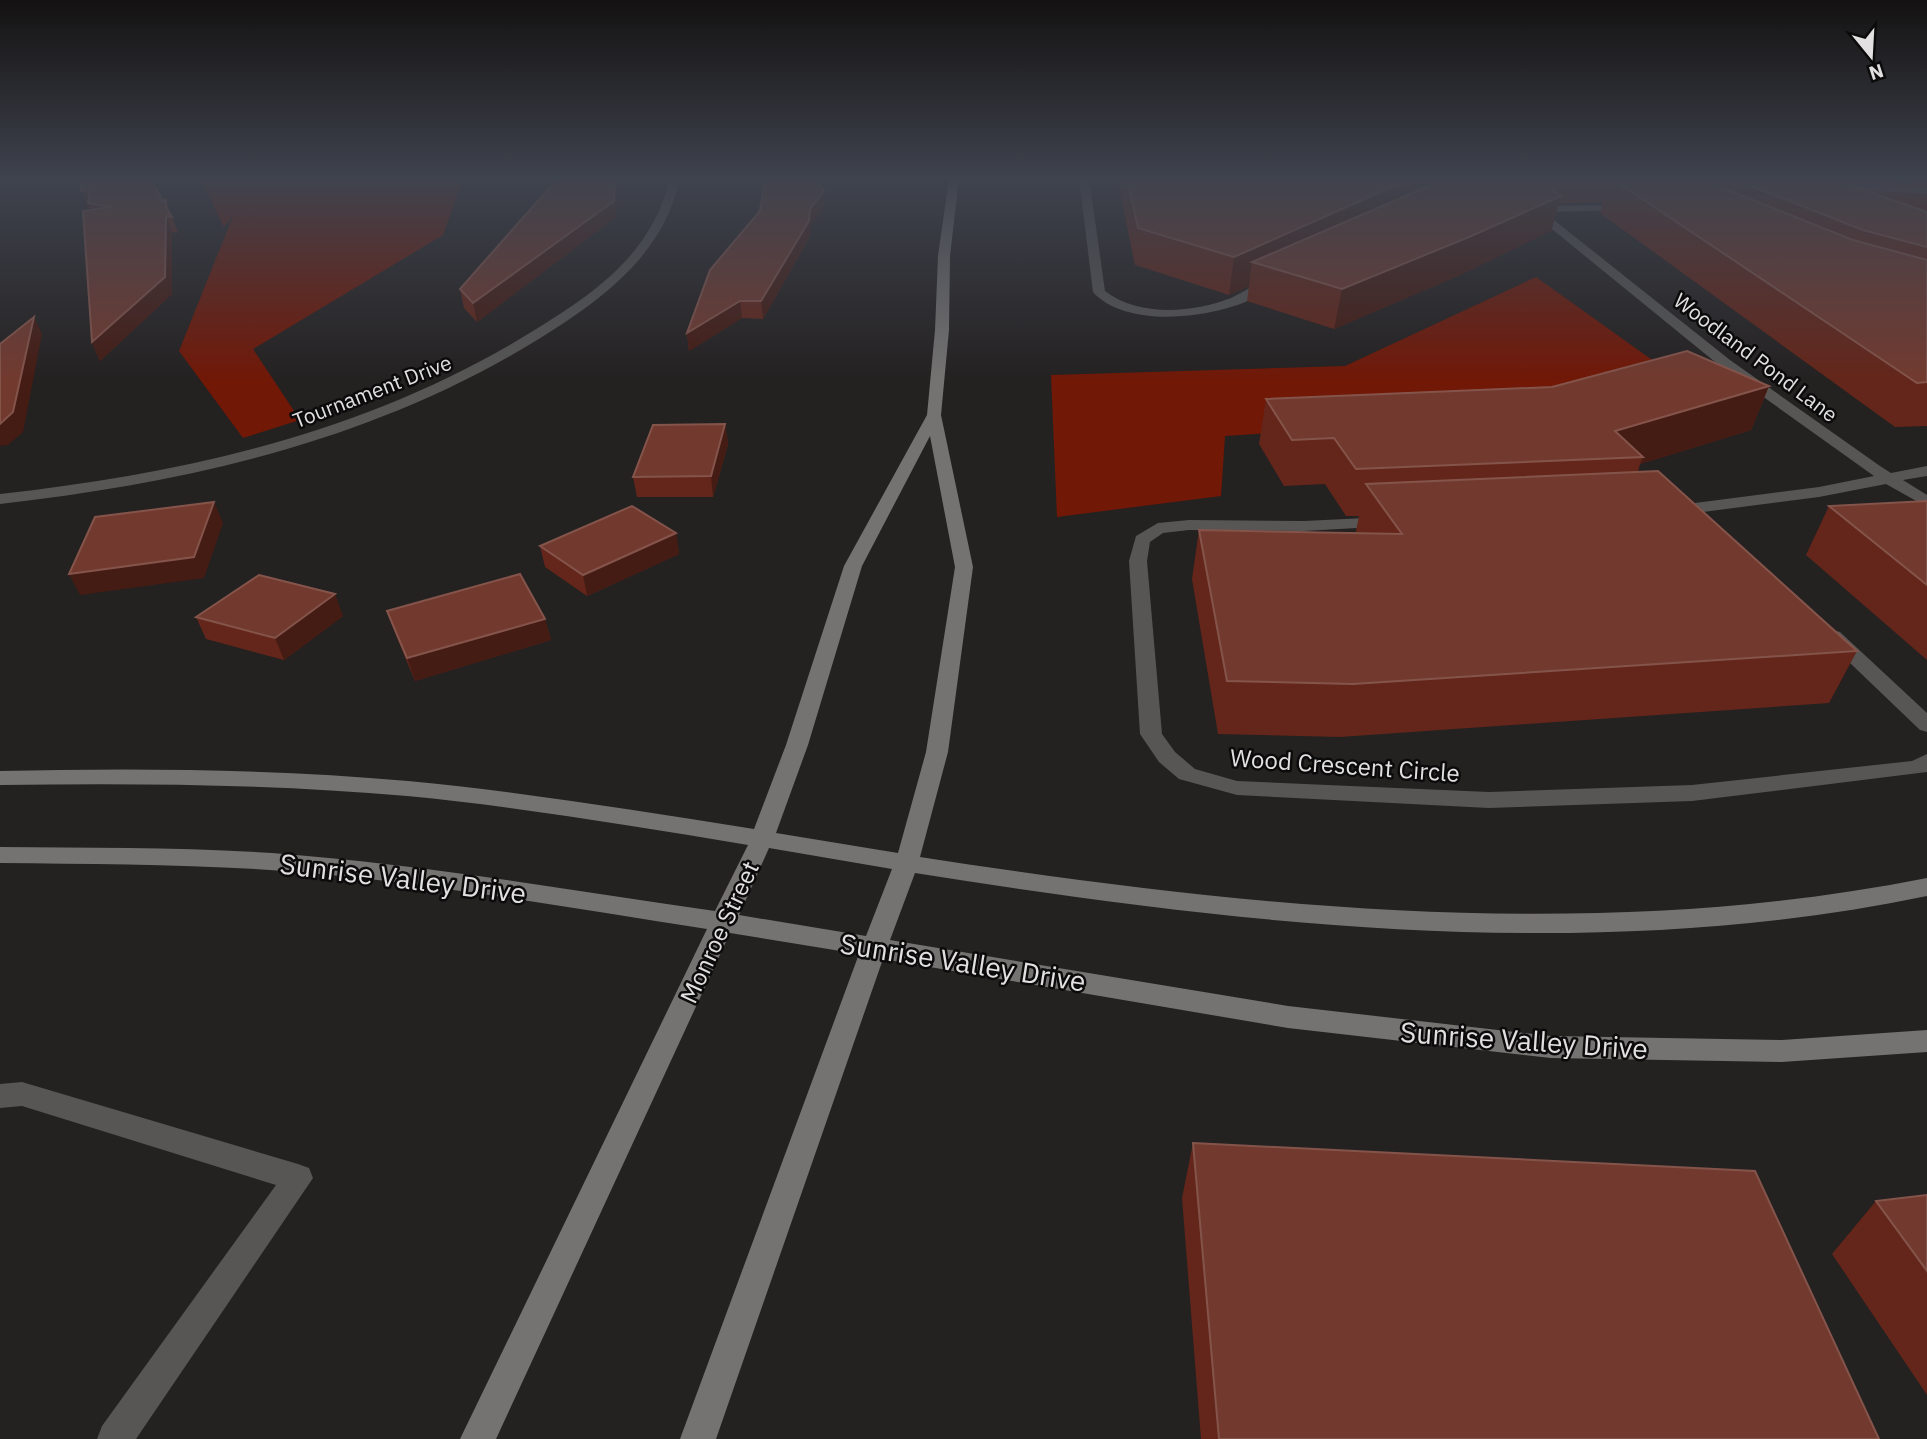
<svg xmlns="http://www.w3.org/2000/svg" width="1927" height="1439" font-family="'IBM Plex Sans',sans-serif">
  <style>
    .green { fill: #711807 }
    .lines { fill: none; stroke-linecap: round; stroke-linejoin: round }
    .stream { fill: #5f4343; fill-rule: evenodd }
    .lane { fill: #575655; fill-rule: evenodd }
    .street { fill: #575655; fill-rule: evenodd }
    .secondary { fill: #757372; fill-rule: evenodd }
    .wall { fill: #64261a }
    .shaded-wall { fill: #451c14 }
    .building { fill: #723a2f; stroke: #84544b; stroke-width: 2 }
    .labels { text-anchor: middle; dominant-baseline: central; stroke-width: 5; stroke-linejoin: round; paint-order: stroke }
    .far-street-label { font-size: 21px; fill: #e2e0e0; stroke: #0c0b0b }
    .street-label { font-size: 24px; fill: #e2e0e0; stroke: #0c0b0b }
    .near-street-label { font-size: 28px; fill: #e2e0e0; stroke: #0c0b0b }
  </style>
  <rect width="100%" height="100%" fill="#242121"/>
  <path class="green" d="M200,178H463L443,235L253,349L300,420L243,438L179,351L233,216L224,227Z
    M1776,178H1872L1908,183L1913,180H1927V233Z
    M1536,277L1683,382L1526,417L1225,436L1221,496L1057,517L1051,375L1345,366Z"/>
  <g class="lines">
    <path class="stream" d="M1804,178L1927,188V194L1842,189Z"/>
    <path class="lane" d="M22,1082L298,1164L309,1168L313,1178L136,1439H97L102,1426L276,1185L22,1106L0,1108V1084Z"/>
    <path class="street" d="M670,178H680C664,254 604,298 542,337C377,440 191,482 0,504V494C188,473 370,432 533,331C595,293 652,254 670,178Z
      M1079,178H1089L1105,291C1139,317 1192,313 1231,298C1244,292 1257,282 1271,279C1277,278 1276,279 1280,282C1242,317 1130,334 1093,292Z
      M1634,205V209L1630,210L1544,212L1730,360L1880,466L1891,473L1927,466V476L1903,480L1927,495V507L1886,484L1819,497L1695,513L1689,512L1687,508L1689,504L1695,503L1819,487L1874,476L1720,366L1531,212L1524,209L1529,206Z
      M1386,517L1392,518L1395,522L1392,526L1304,531L1189,530L1163,533L1150,542L1147,561L1162,734L1175,752L1195,769L1237,781L1489,792L1692,785L1912,761L1927,754V772L1692,801L1489,808L1237,795L1179,779L1159,762L1140,734L1129,561L1136,536L1158,523L1189,520L1304,521Z
      M1833,630L1840,632L1927,713V732L1920,730L1826,640L1823,636L1826,632Z"/>
    <path class="secondary" d="M949,178H959L950,256L949,330L941,415L973,567L948,752L920,857C1250,908 1596,944 1927,878V896C1595,965 1247,926 915,873L890,940L1288,1006L1551,1036L1782,1040L1927,1030V1052L1782,1062L1551,1058L1288,1028L883,959L716,1439H680L859,954L730,933L496,1439H460L707,929C562,907 417,880 270,870C180,864 90,864 0,863V847C91,848 181,847 272,853C420,864 568,890 715,911L748,845C635,826 521,807 407,796C272,784 136,783 0,785V771C136,768 272,769 408,781C524,792 639,811 754,829L786,745L844,566L927,415L935,330L938,256ZM930,436L955,567L926,752L898,853L776,833L808,745L862,566ZM769,848L892,869L866,936L739,915Z"/>
  </g>
  <path class="wall" d="M1117,178H1830L1927,212V426L1895,427L1600,213L1603,202L1559,203L1551,231L1460,275L1334,329L1247,301L1249,286L1229,295L1135,265Z
    M617,188L616,217L477,322L464,308L460,289Z
    M81,191L163,201L166,200L178,233L172,232V294L100,361L92,342L90,210L89,207H88Z
    M825,206L811,225L810,236L763,319L742,318L689,351L687,333Z
    M1769,386L1751,430L1640,464L1638,472L1857,651L1829,703L1340,737L1218,734L1192,579L1199,530L1357,533L1356,531L1359,516H1346L1325,484L1284,486L1259,444L1266,399Z
    M725,424L728,444L713,497H637L633,477Z
    M1927,501V660L1806,555L1829,506Z
    M676,533L679,554L587,596L545,567L540,546Z
    M387,611L545,619L551,640L415,681L395,633Z
    M343,616L284,660L206,639L196,617Z
    M1193,1143L1879,1439H1201L1182,1198Z
    M1927,1195V1395L1832,1254L1876,1201Z"/>
  <path class="shaded-wall" d="M615,178H625L617,188L616,217L477,322L473,303Z
    M1412,178H1436L1429,206L1252,262L1249,286L1229,295L1234,257Z
    M90,190L88,203L89,207H88L81,191Z
    M824,191L825,206L811,225L810,236L763,319L761,301L810,209Z
    M1561,196L1551,231L1460,275L1334,329L1342,289Z
    M166,200L172,216V218L166,207Z
    M166,216L172,232V294L100,361L92,342Z
    M740,301L742,318L689,351L687,333Z
    M34,317L42,334L23,432L8,445L0,446V424Z
    M1769,386L1751,430L1640,464L1643,457L1615,431Z
    M725,424L728,444L713,497L711,476Z
    M214,502L223,523L204,578L80,595L69,574Z
    M676,533L679,554L587,596L583,575Z
    M335,594L343,616L284,660L275,638Z
    M545,619L551,640L415,681L407,658Z"/>
  <path class="building" d="M81,178H150L163,201L166,200V207L172,217L166,216L165,277L92,342L83,211L112,207L88,203L90,190L81,191Z
    M558,178H615L614,201L473,303L460,289Z
    M765,178H815L824,191L810,209L809,221L761,301H740L687,333L710,270L760,211Z
    M1127,178H1412L1234,257L1138,228Z
    M1611,178H1698L1853,240L1927,260V382L1917,383Z
    M1731,178H1830L1927,212V247L1863,230Z
    M1541,180L1561,196L1469,237L1342,289L1252,262L1438,182Z
    M34,317L13,412L0,424V344Z
    M1687,351L1769,386L1615,431L1643,457L1356,469L1334,438L1292,440L1266,399L1552,387Z
    M725,424L711,476L633,477L653,425Z
    M1658,471L1857,651L1353,684L1227,681L1199,530L1402,534L1366,484Z
    M1927,501V585L1829,506Z
    M214,502L194,557L69,574L95,517Z
    M632,506L676,533L583,575L540,546Z
    M520,574L545,619L407,658L387,611Z
    M259,575L335,594L275,638L196,617Z
    M1193,1143L1755,1171L1879,1439H1219Z
    M1927,1195V1271L1876,1201Z"/>
  <linearGradient id="sky" x2="0" y2="1"><stop stop-color="#141212"/><stop offset="0.47" stop-color="#3f434e"/><stop offset="1" stop-color="#3f434e" stop-opacity="0"/></linearGradient>
  <rect width="1927" height="380" fill="url(#sky)"/>
  <g class="labels">
    <g class="far-street-label">
      <text transform="translate(1756 357) rotate(37)">Woodland Pond Lane</text>
      <text transform="translate(372 391) rotate(-21)">Tournament Drive</text>
    </g>
    <g class="street-label">
      <text transform="translate(1345 765) rotate(4)">Wood Crescent Circle</text>
      <text transform="translate(719 932) rotate(-65)">Monroe Street</text>
    </g>
    <g class="near-street-label">
      <text transform="translate(403 878) rotate(7)">Sunrise Valley Drive</text>
      <text transform="translate(963 962) rotate(9)">Sunrise Valley Drive</text>
      <text transform="translate(1524 1040) rotate(4)">Sunrise Valley Drive</text>
    </g>
  </g>
  <g transform="translate(1871 56) rotate(162)" stroke="#0c0b0b" stroke-width="5" paint-order="stroke">
  <path d="M0-5L12 26L0 18L-12 26Z" fill="#e2e0e0"/>
  <text y="-10" font-size="19" font-weight="bold" text-anchor="middle" fill="#e2e0e0">N</text>
  </g>
</svg>
